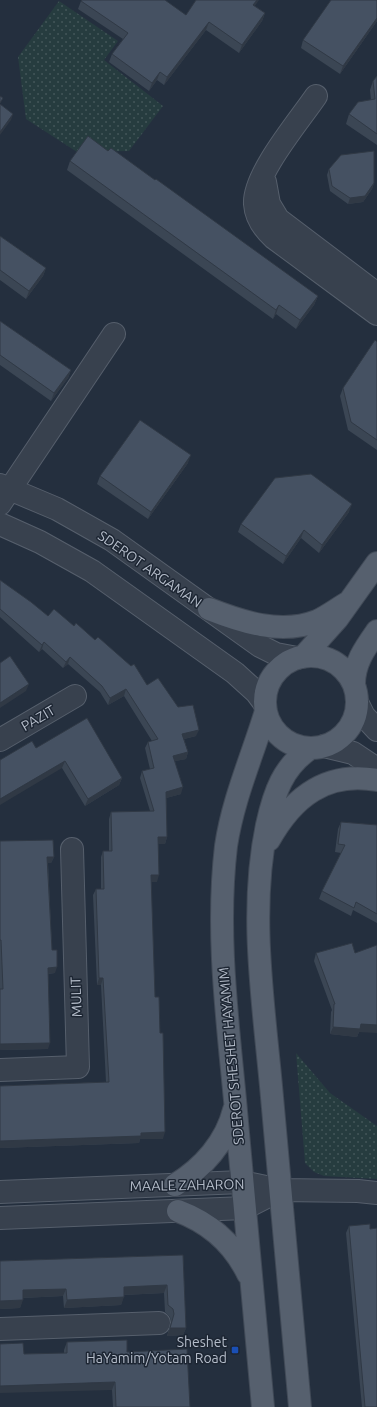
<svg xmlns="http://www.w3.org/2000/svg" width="377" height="1407" font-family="Ubuntu,sans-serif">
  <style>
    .park { fill: url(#park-dots) }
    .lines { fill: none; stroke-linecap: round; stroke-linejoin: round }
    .minor-casing { stroke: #565f6c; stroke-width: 24 }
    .major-casing { stroke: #414a57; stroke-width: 24 }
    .minor { stroke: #38414e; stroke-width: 22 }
    .major { stroke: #56606e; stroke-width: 22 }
    .wall { fill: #3b4654 }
    .shaded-wall { fill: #303945 }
    .building { fill: #455162; stroke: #303945 }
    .transit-dot { fill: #1a4fb4; stroke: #1d2633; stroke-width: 1.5 }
    .labels { text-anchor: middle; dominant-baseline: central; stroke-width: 3; stroke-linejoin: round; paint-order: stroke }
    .street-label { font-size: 14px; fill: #b4bcc9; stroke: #1d2633 }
    .poi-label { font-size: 14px; fill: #b4bcc9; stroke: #1d2633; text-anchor: end }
  </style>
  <defs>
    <pattern id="park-dots" width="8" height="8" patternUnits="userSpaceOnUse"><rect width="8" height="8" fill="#263c3f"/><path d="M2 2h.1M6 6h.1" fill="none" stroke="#435659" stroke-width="1.8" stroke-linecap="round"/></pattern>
  </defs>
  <rect width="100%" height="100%" fill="#242f3e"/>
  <path class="park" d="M59,1L118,41L104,60L163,106L129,151L77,152L26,119L18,57Z
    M296,1053L330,1093L377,1126V1179L324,1176L314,1172L305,1163Z"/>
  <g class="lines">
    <g class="minor-casing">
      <path id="minor" d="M316,96C299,121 253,175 255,204C256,219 264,229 274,238L377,314
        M265,182L269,204L278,219L377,294
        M0,485L57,509L112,540L260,646L276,654L297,658
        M0,504L114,334
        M0,524L40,542L92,571L235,673L256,692L265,704
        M357,702L364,716L377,730
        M0,740L75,696
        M324,746L353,753L377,769
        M0,1070L78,1067L72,849
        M0,1192L242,1182L280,1190L358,1191L377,1193
        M0,1218L245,1208L280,1190
        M0,1329L159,1323"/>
    </g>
    <g class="major-casing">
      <path id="major" d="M209,609C242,622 281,635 317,621C328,616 338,608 349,602
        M265 702a46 46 0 1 1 92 0a46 46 0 1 1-92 0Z
        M303,657L337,619L377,563
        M354,684C354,663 365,648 377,631
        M269,840C293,797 326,771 377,780
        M175,1185C203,1168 226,1142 234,1110
        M178,1211C210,1223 233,1243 248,1274
        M263,1407C254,1305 245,1203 235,1100C227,1016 216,931 226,846C233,799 252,757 266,711
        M300,1407C290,1300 280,1193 271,1086C263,1000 249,910 267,825C274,793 283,766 311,748"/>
    </g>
    <use href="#minor" class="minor"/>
    <use href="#major" class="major"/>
  </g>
  <path class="wall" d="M377,0V21L340,74L301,48L303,40Z
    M81,1L186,15L255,6L265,13L262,21L239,53L206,30L164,85L157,80L149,91L109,62L112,54L123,39L78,9Z
    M377,76V145L346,124L349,114L371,100L370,90L373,81Z
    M108,151L155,180L318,296L314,305L296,329L276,314L273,319L67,170L70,161Z
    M329,169L374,183L372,189L363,202L348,204L330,191L327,175Z
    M0,236L46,268L43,276L26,299L0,280Z
    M0,321L71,370L68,378L51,401L0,365Z
    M377,342V450L348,430L340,396L343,388Z
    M188,463L148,519L97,484L100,476Z
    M349,512L319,553L301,538L283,564L238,532L241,524Z
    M0,580L48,616L74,626L95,640L147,685L196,736L184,739L188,752L186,759L175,761L181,794L166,798L167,837L165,844H158L157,882H151L155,997L163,1139H140L139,1143L0,1148V1086L106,1082L101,985H97L93,895L96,889H101V857L103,851H109V819L111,812L150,811L140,778L142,771L150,769L145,748L148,742L152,741L124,696L108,705L100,692L68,664L63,668L42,649L39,652L0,617Z
    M36,748L122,778L119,785L85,806L62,768Z
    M341,822L377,825V923L353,910L351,916L319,899L322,891L341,853L335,852L338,829Z
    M0,841L54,857L51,863H48L52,950L55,973L48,974V1049L0,1050Z
    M316,953H355L359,1032L357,1037L330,1034L331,1012L332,1010L314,961Z
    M349,1226L370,1229L377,1407H362L346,1233Z
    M183,1255L186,1328L183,1335L167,1336L171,1322L170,1317L165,1312L164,1293L124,1295L121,1305L64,1308L63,1296L23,1298L20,1308L0,1309V1261Z
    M67,1342L127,1352L190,1407H113L112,1390L24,1354L64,1353V1350Z"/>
  <path class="shaded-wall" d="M257,0H259L250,13L253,5Z
    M265,13L262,21L239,53L242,45Z
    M377,18V21L340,74L343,66Z
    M209,22L206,30L164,85L167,77Z
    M160,72L157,80L149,91L152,83Z
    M13,114L11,120L0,135V132Z
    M374,183L372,189L363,202L348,204L350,198Z
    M46,268L43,276L26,299L29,291Z
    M318,296L314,305L296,329L300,320Z
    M279,305L276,314L273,319L276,310Z
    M71,370L68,378L51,401L54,393Z
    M191,455L188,463L148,519L151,512Z
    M352,504L349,512L319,553L322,545Z
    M304,530L301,538L283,564L286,556Z
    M44,642L42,649L39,652L42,645Z
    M70,657L68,664L63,668L66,662Z
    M29,684L26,691L0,708V703Z
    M126,689L124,696L108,705L110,698Z
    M199,730L196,736L180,740L182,734Z
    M188,752L186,759L171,762L173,756Z
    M65,761L62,768L0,805V799Z
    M122,778L119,785L85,806L88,799Z
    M183,787L181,794L163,799L166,792Z
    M158,837H167L165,844H156Z
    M47,857H54L51,863H45Z
    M151,875H159L157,882H148Z
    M57,967L55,973L46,974L48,968Z
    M99,978H103L101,985H97Z
    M361,1024L377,1025V1033L359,1032L357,1037L330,1034L333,1027Z
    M50,1043L48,1049L0,1050V1044Z
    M165,1132L163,1139H140L139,1143L0,1148V1141L141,1133Z
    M167,1285L164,1293L121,1295L124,1287Z
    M66,1289L63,1296L20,1298L23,1290Z
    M124,1297L121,1305L64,1308L67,1300Z
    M23,1300L20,1308L0,1309V1301Z
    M170,1328H186L183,1335L167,1336Z
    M115,1382L112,1390L0,1393V1386Z"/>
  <path class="building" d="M82,0H165L186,15L196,0H257L253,5L265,13L242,45L209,22L167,77L160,72L152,83L112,54L128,33L81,1Z
    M331,0H377V18L343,66L303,40Z
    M377,76V134L349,114L358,102L375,99L373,81Z
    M0,96L3,98L0,103Z
    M0,104L13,114L0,132Z
    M88,136L108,151L111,148L155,180L156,179L318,296L300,320L279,305L276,310L70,161Z
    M374,151V183L365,196L350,198L332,186L329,169L341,155Z
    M0,236L46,268L29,291L0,270Z
    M0,321L71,370L54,393L0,355Z
    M375,340L377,342V440L351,422L343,388Z
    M140,420L191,455L151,512L100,476Z
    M311,474L352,504L322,545L304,530L286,556L241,524L275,478Z
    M0,580L31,602L48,616L54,609L74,626L76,623L95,640L98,637L131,666L134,664L147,685L158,678L178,707L193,705L199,730L182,734L188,752L173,756L183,787L166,792L167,837H158L159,875H151L155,997H159L160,1033H163L165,1132L141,1133V1136L0,1141V1086L109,1082L103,978H99L96,889H104L103,851H112L111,812L154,811L142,771L154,768L148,742L158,739L126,689L110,698L102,686L70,657L66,662L44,642L42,645L0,609Z
    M10,656L29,684L0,703V663Z
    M87,718L122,778L88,799L65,761L0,799V760L32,741L36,748Z
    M341,822L377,825V914L356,902L354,908L322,891L345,845L338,844Z
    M53,840L54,857H47L52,950H57V967L48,968L50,1043L0,1044V989H3L1,940H0V841Z
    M352,943L355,953L377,945V1025L361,1024L360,1029L333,1027L334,1004H335L316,953Z
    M370,1224V1229L377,1228V1407H365L349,1226Z
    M183,1255L186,1328H170L174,1314L173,1309L168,1305L167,1285L124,1287V1297L67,1300L66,1289L23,1290V1300L0,1301V1261Z
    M127,1340V1352L187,1349L190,1407H116L115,1382L0,1386V1344L23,1343L24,1354L67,1353V1342Z"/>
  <rect class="transit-dot" x="231" y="1346" width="8" height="8" rx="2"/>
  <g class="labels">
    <g class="street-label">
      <text transform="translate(150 569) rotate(35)">SDEROT ARGAMAN</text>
      <text transform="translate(38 718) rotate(-30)">PAZIT</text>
      <text transform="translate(76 997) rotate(-92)">MULIT</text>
      <text transform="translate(231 1056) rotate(-95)">SDEROT SHESHET HAYAMIM</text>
      <text transform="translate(187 1185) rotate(-1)">MAALE ZAHARON</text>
    </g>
    <g class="poi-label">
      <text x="227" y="1342">Sheshet<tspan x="227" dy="16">HaYamim/Yotam Road</tspan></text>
    </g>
  </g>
</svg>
